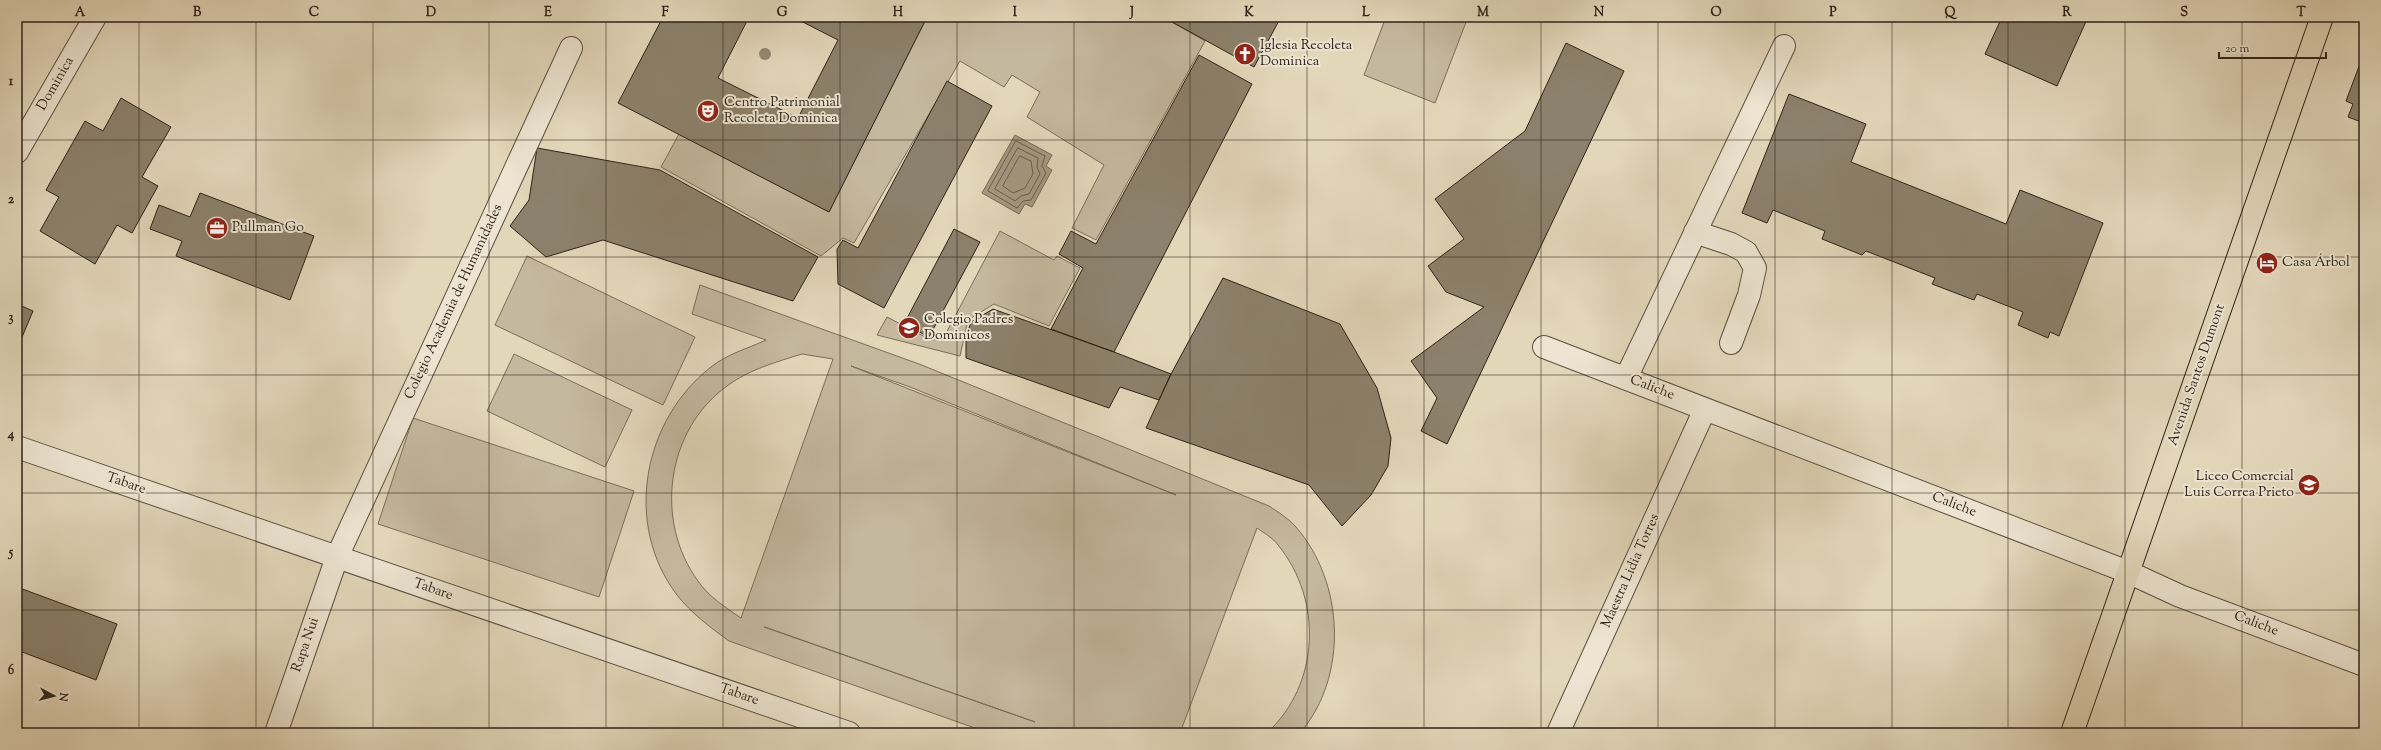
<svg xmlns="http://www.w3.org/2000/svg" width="2381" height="750" font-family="'Sorts Mill Goudy',serif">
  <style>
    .green { fill: #c4b89e; stroke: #796e5b; fill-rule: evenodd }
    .water { fill: #a59a83; stroke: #756a58 }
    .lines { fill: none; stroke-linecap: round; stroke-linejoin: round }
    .shore { stroke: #6a5e4e; stroke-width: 1 }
    .building { fill: #8c816c; stroke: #2e2318 }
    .minor-casing { stroke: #5b5040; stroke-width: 24 }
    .major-casing { stroke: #2e2318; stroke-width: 24 }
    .minor { stroke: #ede5d2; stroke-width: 22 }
    .major { stroke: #e3d7ba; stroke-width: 22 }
    .tree { fill: #948874 }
    .grid { fill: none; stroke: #2e2318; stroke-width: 1; stroke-opacity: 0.55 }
    .labels { text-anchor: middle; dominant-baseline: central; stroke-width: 4; stroke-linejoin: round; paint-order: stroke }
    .poi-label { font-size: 14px; fill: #2e2318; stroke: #ede5d2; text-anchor: start }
    .street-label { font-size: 14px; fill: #2e2318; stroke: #ede5d2 }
    .neatline { fill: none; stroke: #2e2318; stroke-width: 1.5 }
    .grid-label { font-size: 13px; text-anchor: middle; font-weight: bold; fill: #2e2318 }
  </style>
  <rect width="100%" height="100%" fill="#e3d7ba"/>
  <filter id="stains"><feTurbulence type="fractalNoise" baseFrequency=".005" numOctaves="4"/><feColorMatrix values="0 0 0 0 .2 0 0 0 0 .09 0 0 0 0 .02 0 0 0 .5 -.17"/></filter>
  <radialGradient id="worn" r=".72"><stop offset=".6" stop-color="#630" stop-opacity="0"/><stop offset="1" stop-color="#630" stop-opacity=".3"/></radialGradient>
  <path class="green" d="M927,17H1163L1205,41L1096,240L1072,228L1104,165L1027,117L1040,92L1012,75L1004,87L960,61L854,243L843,238L821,256L661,167L679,134L829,212Z
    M1386,17H1468L1435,103L1364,75Z
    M1000,231L1054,260L1057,256L1080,268L1049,326L994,304L968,320L960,356L877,335L887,317L931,340L943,339Z
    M527,256L695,337L663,405L495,325Z
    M700,285L919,364L1269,506C1278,512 1289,519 1296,527C1344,582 1349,676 1300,733H1267C1320,684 1323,600 1278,545C1273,538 1264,533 1257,528L1180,733H989L729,641C710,627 692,614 677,595C623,524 643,420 711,367C727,354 747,349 766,340L692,314ZM802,354L833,359L741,618C725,607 709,597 698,581C654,521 666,430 727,386C748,370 776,362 802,354ZM851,366L910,387L1176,495ZM764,627H765L1035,722Z
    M514,354L632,410L605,467L487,411Z
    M413,418L634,491L599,597L378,524Z"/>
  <path class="water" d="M1015,135L1052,155L1046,166L1052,170L1032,207L1025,204L1019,214L982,193Z"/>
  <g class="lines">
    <path class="shore" d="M1016,141L1045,156L1042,166L1046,173L1031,200L1023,201L1017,208L988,191Z
      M1018,148L1038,158L1037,167L1040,174L1029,194L1021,196L1015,201L995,189Z
      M1020,156L1031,161L1033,174L1025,188L1013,193L1003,186Z"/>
  </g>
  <path class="building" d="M663,17H749L718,78L798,118L838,40L793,17H927L829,212L618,103Z
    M1163,17H1281L1254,67Z
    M2002,17H2088L2057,86L1985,54Z
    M1566,43L1624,71L1447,444L1421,431L1437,398L1411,361L1484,307L1446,292L1428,266L1464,239L1435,199L1525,131Z
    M2364,53V123L2348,117L2353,104L2346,101Z
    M1199,55L1252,84L1114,352L1051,329L1083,268L1059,254L1071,231L1096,244Z
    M947,81L992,106L884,308L838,284L837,249L843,240L858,248Z
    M1789,94L1866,124L1851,162L2006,224L2020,190L2103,223L2059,336L2050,332L2048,338L2018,325L2023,312L1977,294L1974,300L1932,284L1935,278L1866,251L1862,255L1822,239L1825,231L1773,210L1767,223L1742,213Z
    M121,98L171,127L142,177L158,186L132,233L117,225L95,264L40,231L59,197L46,190L85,121L103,131Z
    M537,148L660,170L818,257L793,301L603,240L546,257L510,226L529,200Z
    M200,193L314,236L290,300L176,256L182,241L150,229L159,205L190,217Z
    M954,229L980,242L929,337L904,324Z
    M1223,278L1340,324L1377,388L1391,438L1388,466L1371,495L1342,526L1309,485L1146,428L1171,374Z
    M17,304L33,311L17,349Z
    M993,309L1114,352L1171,374L1159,400L1120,387L1109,408L966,358V337L971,322Z
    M17,587L117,624L96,680L17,650Z"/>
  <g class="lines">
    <g class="minor-casing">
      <path id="minor" d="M17,152L95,17
        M1695,232L1731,244L1746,252L1755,268L1749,295L1731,343
        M1544,347L2128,572L2180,596L2364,665
        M1626,378L1784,46
        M17,447L849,733
        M276,733L337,557L571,48
        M1558,733L1705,409"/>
    </g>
    <g class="major-casing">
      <path id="major" d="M2072,733L2322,17"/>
    </g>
    <use href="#minor" class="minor"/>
    <use href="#major" class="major"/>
  </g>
  <circle class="tree" cx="765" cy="54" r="6"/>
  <path class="grid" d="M139,17V733M256,17V733M373,17V733M489,17V733M606,17V733M723,17V733M840,17V733M957,17V733M1074,17V733M1190,17V733M1307,17V733M1424,17V733M1541,17V733M1658,17V733M1775,17V733M1892,17V733M2008,17V733M2125,17V733M2242,17V733M17,140H2364M17,257H2364M17,375H2364M17,493H2364M17,610H2364"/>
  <defs>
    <g id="church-disc" transform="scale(1.15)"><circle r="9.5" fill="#8f2418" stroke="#ede5d2"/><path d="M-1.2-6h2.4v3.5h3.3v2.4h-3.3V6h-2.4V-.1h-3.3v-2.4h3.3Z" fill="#fff"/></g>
    <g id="theatre-disc" transform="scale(1.15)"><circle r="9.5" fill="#8f2418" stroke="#ede5d2"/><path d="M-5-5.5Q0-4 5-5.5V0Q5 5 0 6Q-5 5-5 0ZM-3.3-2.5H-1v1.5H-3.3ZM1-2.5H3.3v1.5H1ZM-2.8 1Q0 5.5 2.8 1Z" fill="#fff"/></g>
    <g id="office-disc" transform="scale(1.15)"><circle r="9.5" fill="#8f2418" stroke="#ede5d2"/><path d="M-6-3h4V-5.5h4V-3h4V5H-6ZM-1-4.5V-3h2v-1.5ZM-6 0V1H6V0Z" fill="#fff"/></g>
    <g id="hotel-disc" transform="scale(1.15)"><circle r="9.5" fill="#8f2418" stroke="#ede5d2"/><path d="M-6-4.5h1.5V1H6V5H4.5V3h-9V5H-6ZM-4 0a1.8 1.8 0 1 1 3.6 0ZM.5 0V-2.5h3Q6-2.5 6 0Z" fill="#fff"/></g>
    <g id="school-disc" transform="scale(1.15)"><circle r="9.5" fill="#8f2418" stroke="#ede5d2"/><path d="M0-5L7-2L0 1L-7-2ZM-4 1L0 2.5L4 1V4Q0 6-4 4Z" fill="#fff"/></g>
  </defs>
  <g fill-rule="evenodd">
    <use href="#church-disc" x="1245" y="54"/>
    <use href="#theatre-disc" x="708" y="111"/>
    <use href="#office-disc" x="217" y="228"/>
    <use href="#hotel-disc" x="2267" y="263"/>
    <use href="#school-disc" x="909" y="328"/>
    <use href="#school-disc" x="2309" y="485"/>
  </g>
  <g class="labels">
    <g class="poi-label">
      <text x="1260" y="46">Iglesia Recoleta<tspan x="1260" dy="16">Dominica</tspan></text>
      <text x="724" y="103">Centro Patrimonial<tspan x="724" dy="16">Recoleta Dominica</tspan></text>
      <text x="232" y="228">Pullman Go</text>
      <text x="2282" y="263">Casa Árbol</text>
      <text x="924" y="320">Colegio Padres<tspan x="924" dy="16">Dominicos</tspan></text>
      <text x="2294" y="477" text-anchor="end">Liceo Comercial<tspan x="2294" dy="16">Luis Correa Prieto</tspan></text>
    </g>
    <g class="street-label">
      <text transform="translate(56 84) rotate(-60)">Dominica</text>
      <text transform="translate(454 302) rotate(-65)">Colegio Academia de Humanidades</text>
      <text transform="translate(2197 375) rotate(-71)">Avenida Santos Dumont</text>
      <text transform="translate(1652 388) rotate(21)">Caliche</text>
      <text transform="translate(126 484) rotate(19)">Tabare</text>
      <text transform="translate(1954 505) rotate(21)">Caliche</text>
      <text transform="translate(1631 571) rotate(-66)">Maestra Lidia Torres</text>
      <text transform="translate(433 590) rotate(19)">Tabare</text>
      <text transform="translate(2256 624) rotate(21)">Caliche</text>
      <text transform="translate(306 645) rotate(-71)">Rapa Nui</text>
      <text transform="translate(739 695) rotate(19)">Tabare</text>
    </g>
  </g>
  <rect width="2381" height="750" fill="none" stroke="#e3d7ba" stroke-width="44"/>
  <g transform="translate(54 696) rotate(97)" stroke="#ede5d2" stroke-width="3" paint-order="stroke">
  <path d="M0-3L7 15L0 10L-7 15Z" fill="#2e2318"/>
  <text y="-6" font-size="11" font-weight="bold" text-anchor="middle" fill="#2e2318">N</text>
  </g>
  <path d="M2219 52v6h107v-6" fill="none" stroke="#2e2318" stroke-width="2"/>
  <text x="2225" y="52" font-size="12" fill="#2e2318" stroke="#ede5d2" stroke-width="3" paint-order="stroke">20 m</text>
  <rect x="22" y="22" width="2337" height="706" class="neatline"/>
  <g class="grid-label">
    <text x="80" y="16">A</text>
    <text x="197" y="16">B</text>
    <text x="314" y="16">C</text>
    <text x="431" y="16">D</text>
    <text x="548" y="16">E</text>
    <text x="665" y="16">F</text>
    <text x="782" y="16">G</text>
    <text x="898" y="16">H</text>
    <text x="1015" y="16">I</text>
    <text x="1132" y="16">J</text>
    <text x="1249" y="16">K</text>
    <text x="1366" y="16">L</text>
    <text x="1483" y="16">M</text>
    <text x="1599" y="16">N</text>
    <text x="1716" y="16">O</text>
    <text x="1833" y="16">P</text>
    <text x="1950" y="16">Q</text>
    <text x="2067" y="16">R</text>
    <text x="2184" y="16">S</text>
    <text x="2301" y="16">T</text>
    <text x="11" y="85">1</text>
    <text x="11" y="203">2</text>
    <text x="11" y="321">3</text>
    <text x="11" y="438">4</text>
    <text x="11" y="556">5</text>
    <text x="11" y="674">6</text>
  </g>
  <rect width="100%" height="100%" filter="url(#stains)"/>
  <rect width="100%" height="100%" fill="url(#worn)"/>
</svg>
